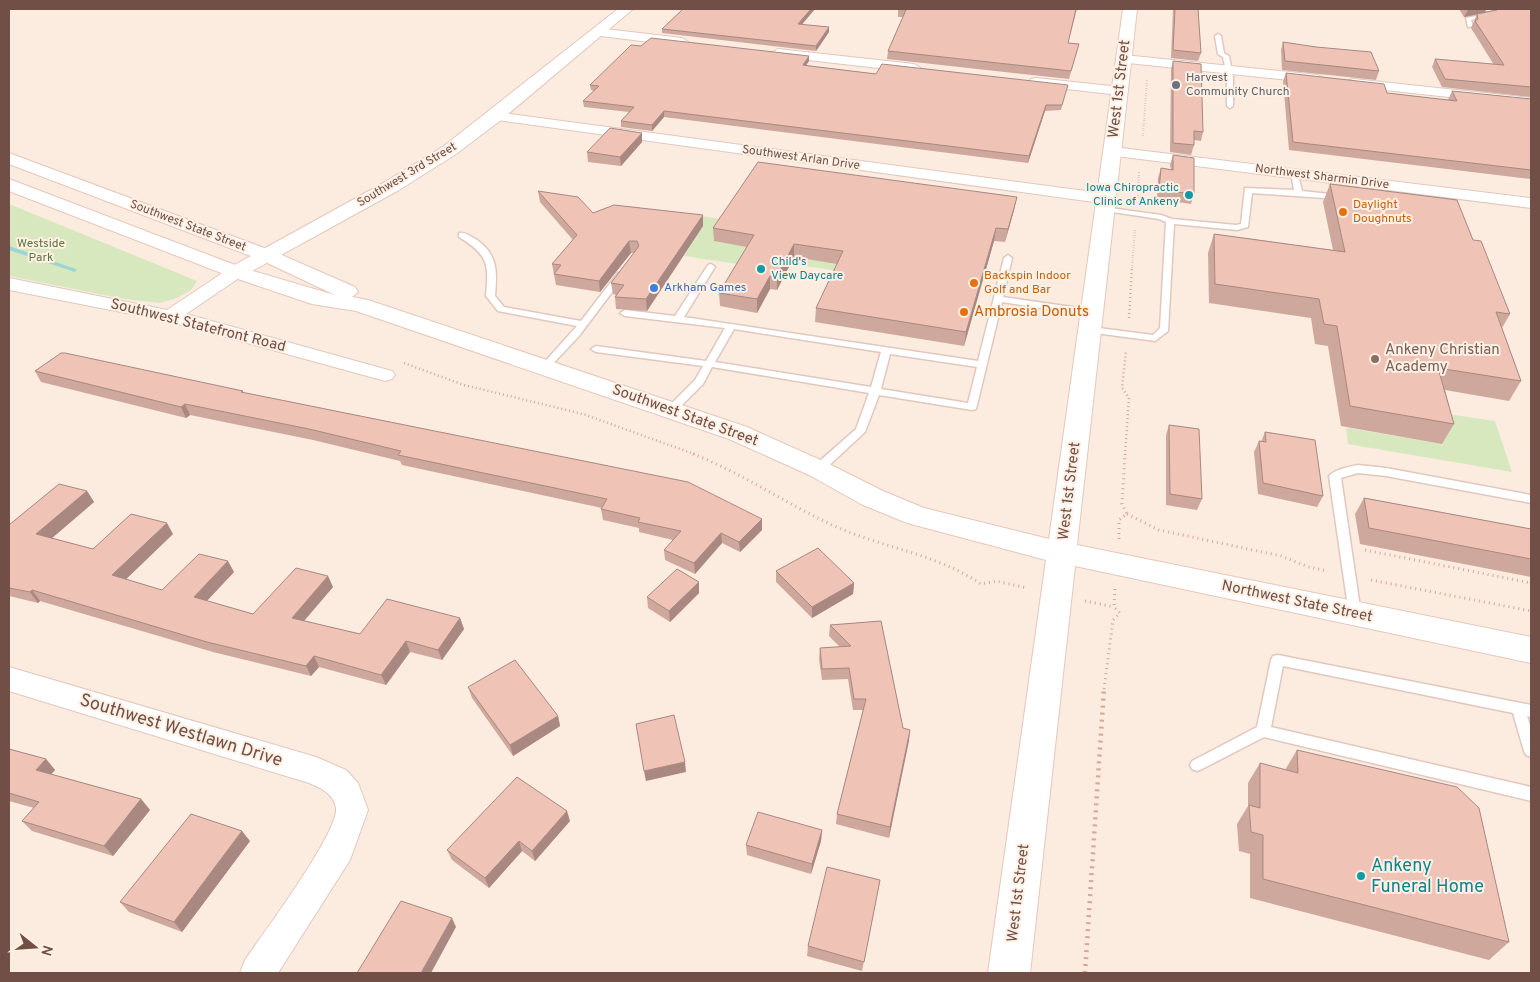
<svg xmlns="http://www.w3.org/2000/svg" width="1540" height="982" font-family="Overpass,sans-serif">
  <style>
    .green { fill: #d7e8be }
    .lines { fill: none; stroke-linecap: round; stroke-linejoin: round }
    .stream { fill: #9bd6d4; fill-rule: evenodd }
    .service-casing { stroke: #e1c8be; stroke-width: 3 }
    .minor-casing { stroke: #e1c8be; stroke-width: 2 }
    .tertiary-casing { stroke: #e1c8be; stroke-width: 2 }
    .secondary-casing { stroke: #e6c7bb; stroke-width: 2 }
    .path-far3 { stroke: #d5a79b; stroke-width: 2; stroke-dasharray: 0.5 2; stroke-linecap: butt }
    .path-far2 { stroke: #d5a79b; stroke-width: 2.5; stroke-dasharray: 1 3; stroke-linecap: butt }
    .path-far1 { stroke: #d5a79b; stroke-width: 3; stroke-dasharray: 1 4; stroke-linecap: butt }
    .path { stroke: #d5a79b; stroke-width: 4.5; stroke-dasharray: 2 5; stroke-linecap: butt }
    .service { fill: #fff; fill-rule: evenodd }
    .minor { fill: #fff; fill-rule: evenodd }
    .tertiary { fill: #fff; fill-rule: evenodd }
    .secondary { fill: #fff; fill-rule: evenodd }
    .wall { fill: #cea89d }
    .shaded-wall { fill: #a88880 }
    .building { fill: #f0c3b7; stroke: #a88880 }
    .worship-dot { fill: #6b7280; stroke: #fff0e4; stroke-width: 2 }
    .culture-dot { fill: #0f9aa8; stroke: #fff0e4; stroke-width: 2 }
    .food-dot { fill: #e8710a; stroke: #fff0e4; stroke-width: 2 }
    .shop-dot { fill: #3f7fe0; stroke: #fff0e4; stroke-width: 2 }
    .education-dot { fill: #8d6e63; stroke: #fff0e4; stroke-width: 2 }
    .labels { text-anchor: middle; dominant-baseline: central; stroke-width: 4; stroke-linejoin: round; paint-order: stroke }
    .far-worship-label { font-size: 12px; fill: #5b616d; stroke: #fff0e4; text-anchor: start }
    .far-street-label { font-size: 12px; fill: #714f47; stroke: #fff0e4 }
    .far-culture-label { font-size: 12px; fill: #0d838f; stroke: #fff0e4; text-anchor: end }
    .far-food-label { font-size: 12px; fill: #c56008; stroke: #fff0e4; text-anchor: start }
    .far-park-label { font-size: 12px; fill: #5a7740; stroke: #fff0e4 }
    .far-shop-label { font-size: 12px; fill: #366cbe; stroke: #fff0e4; text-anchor: start }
    .street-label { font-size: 15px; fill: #714f47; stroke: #fff0e4 }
    .food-label { font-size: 15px; fill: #c56008; stroke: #fff0e4; text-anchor: start }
    .education-label { font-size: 15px; fill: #785e54; stroke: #fff0e4; text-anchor: start }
    .near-street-label { font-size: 18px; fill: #714f47; stroke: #fff0e4 }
    .near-culture-label { font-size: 18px; fill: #0d838f; stroke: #fff0e4; text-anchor: start }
  </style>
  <rect width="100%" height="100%" fill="#fcebdf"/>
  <path class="green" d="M9,204L197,281L191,290L177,298L160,303L124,299L9,276Z
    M687,214L740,222L755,248L744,265L684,256L703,226Z
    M787,256L842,264L839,271L785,263Z
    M1434,412L1495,421L1512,472L1348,444L1346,429L1349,428L1442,444Z"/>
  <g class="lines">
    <path class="stream" d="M9,246L76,269L77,270L74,272L72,271L9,250Z"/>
    <g class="service-casing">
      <path id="service" d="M1486,9H1492V16L1471,20L1473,26L1468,27L1466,18L1487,14Z
        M1218,34L1221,36L1224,53L1229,56L1233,77V106L1230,108L1227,106V77L1223,57L1218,54L1215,36Z
        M1291,172L1298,174L1302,191L1339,195L1343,197L1339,199L1252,193L1248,227L1237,230L1174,224L1168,331L1155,341L1088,332L1086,330L1091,327L1153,335L1160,328L1166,222L1159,219L1106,211L1102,209L1103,207L1161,215L1172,219L1236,225L1241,224L1245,188L1294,190Z
        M459,233C466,232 471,237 477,240C498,255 497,272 495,296L504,307L581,321L618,273H624L625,275L579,336L547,370H541L539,368L541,366L577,326L498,311L486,296C489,263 488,255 459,237Z
        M1008,255L1012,258L1003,297L1093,310L1098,313L1093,316L1002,302L976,409L972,410L879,395L865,432L822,472L818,473L813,469L814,466L856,429L869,393L712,367L703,384L676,411L672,412L667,409L668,407L695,380L703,366L596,352L591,349L596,346L706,361L725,328L625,316L620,313L625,310L675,316L708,265L711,264L715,267L684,317L978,361L1004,258ZM734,329L881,352L871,387L715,362ZM890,354L977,367L968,403L881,389Z
        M1358,465L1386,468L1531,495V503L1386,476L1358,473L1341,478L1361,614L1359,617L1355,619L1351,617L1349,614L1329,476C1336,469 1348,467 1358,465Z
        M1278,655L1531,705V717L1527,716L1531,729V757L1526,755L1524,751L1513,713L1283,666L1271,727L1531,787V801L1264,737L1202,769L1197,771L1192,769L1190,765L1192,761L1257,727L1271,660L1273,656Z"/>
    </g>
    <g class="minor-casing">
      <path id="minor" d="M597,28L682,38L688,42L682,46L593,35L591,32L593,29Z
        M778,49L914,64L921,68L914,72L773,56L772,53Z
        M1124,55L1318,75L1325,79L1318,83L1119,62L1117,59L1119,56Z
        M1036,78L1120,87L1127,91L1120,95L1031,85L1029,82L1031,79Z
        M1354,79L1531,98V106L1349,86L1347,83L1349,80Z
        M495,112L1108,194L1114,195L1116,199L1114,203L1108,204L490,119L488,116Z
        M1113,147L1531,198V208L1108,155L1105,152Z
        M236,267L242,268L245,272L242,276L186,314L392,371L395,375L392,379L385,381L378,379L167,321L9,290V278L167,310L230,268Z
        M9,667L316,757L346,770L358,783L368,810L350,860L278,973H240L245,960C262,935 339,832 336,808C334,794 321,788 309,783L9,691Z"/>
    </g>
    <g class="tertiary-casing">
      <path id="tertiary" d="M618,9H633L501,120L456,154L399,190L243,276L236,278L229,276L225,272L229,268L385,182L444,146Z"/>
    </g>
    <g class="secondary-casing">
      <path id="secondary" d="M1123,9H1137L1077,545L1531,637V663L1075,566L1030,973H988L1046,560L907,523L863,505L809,475L729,439L356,311L312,304L229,276L9,191V179L243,268L335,295L261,260L9,164V153L275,252L355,287L358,292L352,297L368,300L747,427L827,463L883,491L924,508L1049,539Z"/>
    </g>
    <path class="path-far3" d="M1143,136L1147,80
      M1138,198L1139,172
      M1132,268L1135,229"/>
    <path class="path-far2" d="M1129,318L1132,267
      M404,363L464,385L583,414L697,455
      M1125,455L1129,398L1122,388L1126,351"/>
    <path class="path-far1" d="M693,454C742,473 785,503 832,525C882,548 935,553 981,584L996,581L1027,588
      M1127,514L1159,530L1281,556L1309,567L1328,571
      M1119,539V520L1127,514L1122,504L1125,454
      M1365,550L1531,583
      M1371,580L1531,611
      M1085,601L1114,607
      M1104,689L1113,620L1120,613L1114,607L1115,588"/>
    <path class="path" d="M1085,973L1104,688"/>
    <use href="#service" class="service"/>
    <use href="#minor" class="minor"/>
    <use href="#tertiary" class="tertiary"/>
    <use href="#secondary" class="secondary"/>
  </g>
  <path class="wall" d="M683,9H815L802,24L829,32L816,51L662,33V29Z
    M898,9H1077L1068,43L1079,44L1069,79L887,59L888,51L903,17H898Z
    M1173,9H1198L1201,53L1198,61L1171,58Z
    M1459,9H1486L1485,12L1493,10V9H1531V97L1442,87L1432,67L1435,59L1494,65L1471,28L1477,14L1464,17Z
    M1283,42L1379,71L1376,80L1282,70L1281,50Z
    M809,61L806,65L810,66L876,74L1066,91L1061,110L1045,111L1028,163L664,117L652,131L621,127V121L629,112L584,107L583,101L594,91L591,90L590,85Z
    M1173,61L1203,132L1201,141L1194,140V145L1191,155L1170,152L1171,69Z
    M1286,73L1387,93L1448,100L1452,91L1531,99V179L1289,150L1283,81Z
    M642,142L621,166L588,162L587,152Z
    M1173,155L1194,194L1191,204L1157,199L1158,178L1161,168L1171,170L1170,165Z
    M1330,184L1473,240L1510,314L1502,328L1521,381L1509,401L1445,390L1454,424L1442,444L1341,426L1328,346L1315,344L1311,318L1209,303L1208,253L1214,234L1333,250L1323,202Z
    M538,191L593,213L703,226L647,311L616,309L615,297L616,295L613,294L611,283L634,253H631L600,292L556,285L552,264L573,240L540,202Z
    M1017,197L1014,210L1005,242L994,241L964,346L815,322L816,308L837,264L794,257L777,290L770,289L757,313L720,306L719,293L747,247L714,241L713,228Z
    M35,371L243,391V393L762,519V530L740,552L722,543L695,574L665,560L664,550L673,540L639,532V528L603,520L601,509L602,508L402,465L400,461L313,440L190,415L186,418L41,382Z
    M1169,425L1202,499L1197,510L1166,505V435Z
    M1265,432L1323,496L1317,507L1258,494L1254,452L1259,441L1261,442Z
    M87,491L94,502L52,538L93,549L173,534L126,579L162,590L234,572L207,601L253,614L333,587L304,621L360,634L460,618L464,629L442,660L410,652L386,685L319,667L311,676L213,652L40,601L38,603L9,596V525Z
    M1364,498L1531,529V577L1360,544L1355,514Z
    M776,571L854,583L853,594L812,618L776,582Z
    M699,582V593L670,622L648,608L647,597Z
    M881,621L903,728L910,730L889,838L836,824L837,814L863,710H853L848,679L822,680L819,659L820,648L840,647L829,636L830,625Z
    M468,687L558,716L560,726L513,756L472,698Z
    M9,749L46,759L55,770L51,774L141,799L150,810L113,856L32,831L22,821L34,808L9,801Z
    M1297,750L1509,942L1489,960L1250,898V854L1239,851L1237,824L1248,806V783L1260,763L1285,770Z
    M570,821L535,861L522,851L489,888L452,860L447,850Z
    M822,830L821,841L811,874L747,855L746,845Z
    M250,841L182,932L129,912L120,902Z
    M880,880L862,971L807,956L808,946Z"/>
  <path class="shaded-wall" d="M811,9H815L798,29V24Z
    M1473,9H1486L1485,13L1464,17L1468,10Z
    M829,27V32L816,51V46Z
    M809,56V61L803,70V65Z
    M1046,105L1045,111L1028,163L1029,156Z
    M664,111V117L652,131V125Z
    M642,133V142L621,166L620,157Z
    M1017,197L1014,210L1005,242L1008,229Z
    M703,215V226L647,311L646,299Z
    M996,228L994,241L964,346L966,332Z
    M629,241L631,253L600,292L599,281Z
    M794,244V257L777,290V277Z
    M770,276V289L757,313V299Z
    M185,404L190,415L186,418L181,407Z
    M87,491L94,502L44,545L36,534Z
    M762,519V530L740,552L739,542Z
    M167,523L173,534L119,586L112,575Z
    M721,533L722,543L695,574L694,563Z
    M228,561L234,572L200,608L194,597Z
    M328,576L333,587L297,629L292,618Z
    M699,582V593L670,622L669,611Z
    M854,583L853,594L812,618V607Z
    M32,590L40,601L38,603L30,592Z
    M460,618L464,629L442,660L438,650Z
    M406,641L410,652L386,685L381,675Z
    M314,656L319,667L311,676L306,666Z
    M558,716L560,726L513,756L510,745Z
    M910,730L909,741L889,838L890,827Z
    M46,759L55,770L46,780L36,770Z
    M685,762L686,772L646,781L644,771Z
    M141,799L150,810L113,856L104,846Z
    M567,811L570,821L535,861L532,851Z
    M822,830L821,841L811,874L812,864Z
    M242,831L250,841L182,932L174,922Z
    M519,841L522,851L489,888L485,878Z
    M452,918L456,927L431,973H421Z"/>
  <path class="building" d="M683,9H811L798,24L829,27L816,46L662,29Z
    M898,9H1076L1068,43L1079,44L1071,71L888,51L906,10Z
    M1175,9H1198L1201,53L1173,50Z
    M1497,9H1531V87L1445,79L1435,59L1504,65L1475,21L1478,19L1477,14L1497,10Z
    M651,38L809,56L803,65L810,66L876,74L882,64L1068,85L1062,105H1046L1029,156L664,111L652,125L621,121L634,107L583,101L599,86L590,85L626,50L631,45L641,46Z
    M1283,42L1316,47L1371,52L1379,71L1285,61Z
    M1173,61L1201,64L1203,132L1194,131V145L1173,143Z
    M1286,73L1384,84L1387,93L1457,101L1452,91L1531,99V170L1293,142Z
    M610,128L642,133L620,157L587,152Z
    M1173,155L1194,158V194L1159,190L1161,168L1173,170Z
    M758,162L1017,197L1008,229L996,228L966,332L816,308L843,251L794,244L777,277L770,276L757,299L719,293L754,235L713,228Z
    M1330,184L1457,200L1473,240L1481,241L1510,314L1496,312L1521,381L1438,368L1454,424L1350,406L1337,326L1324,324L1319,299L1215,284L1214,234L1345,252Z
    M538,191L578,197L593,213L614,205L703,215L646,299L615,297L624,285L611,283L639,246L637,241H629L599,281L554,274L561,265L552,264L577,235Z
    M61,353H65L243,391L241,392L688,482L762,519L739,542L721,533L694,563L664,550L681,531L638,522L640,518L601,509L607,499L398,455L401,451L309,429L185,404L181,407L35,371Z
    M1169,425L1199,429L1202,499L1170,494Z
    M1265,432L1315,440L1323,496L1263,483L1259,441L1266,442Z
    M59,484L87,491L36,534L93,549L131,514L167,523L112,575L162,590L199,554L228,561L194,597L253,614L296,568L328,576L292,618L360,634L387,599L460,618L438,650L406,641L381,675L314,656L306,666L207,642L32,590L30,592L9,588V525Z
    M1364,498L1531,529V559L1369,528Z
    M818,548L854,583L812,607L776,571Z
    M677,569L699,582L669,611L647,597Z
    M881,621L903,728L910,730L890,827L837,814L866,699H854L849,668L822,669L820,648L851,646L830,625Z
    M515,660L558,716L510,745L468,687Z
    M674,715L685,762L644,771L636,724Z
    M9,749L46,759L36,770L141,799L104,846L22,821L39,802L9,793Z
    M1297,750L1457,787L1479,808L1509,942L1263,879V835L1251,832L1249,805L1260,808V763L1298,773Z
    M517,777L567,811L532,851L519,841L485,878L447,850Z
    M758,812L822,830L812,864L746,845Z
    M191,814L242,831L174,922L120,902Z
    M827,867L880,880L864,962L808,946Z
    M401,901L452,918L421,973H357Z"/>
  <circle class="worship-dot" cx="1176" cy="85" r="5"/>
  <g class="culture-dot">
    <circle cx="1189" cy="195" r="5"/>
    <circle cx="761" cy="269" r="5"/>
    <circle cx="1361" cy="876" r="5"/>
  </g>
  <g class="food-dot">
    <circle cx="1343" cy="212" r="5"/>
    <circle cx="974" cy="283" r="5"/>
    <circle cx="964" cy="312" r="5"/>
  </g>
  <circle class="shop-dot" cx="654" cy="288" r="5"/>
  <circle class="education-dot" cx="1375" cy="359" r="5"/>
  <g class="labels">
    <g class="far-worship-label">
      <text x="1186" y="78">Harvest<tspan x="1186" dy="14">Community Church</tspan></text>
    </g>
    <g class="far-street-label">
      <text transform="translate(801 158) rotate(8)">Southwest Arlan Drive</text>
      <text transform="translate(407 175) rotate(-31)">Southwest 3rd Street</text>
      <text transform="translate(1322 177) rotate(7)">Northwest Sharmin Drive</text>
      <text transform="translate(188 226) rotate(21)">Southwest State Street</text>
    </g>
    <g class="far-culture-label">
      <text x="1179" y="188">Iowa Chiropractic<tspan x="1179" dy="14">Clinic of Ankeny</tspan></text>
      <text x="771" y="262" text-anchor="start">Child's<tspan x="771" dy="14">View Daycare</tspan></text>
    </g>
    <g class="far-food-label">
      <text x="1353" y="205">Daylight<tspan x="1353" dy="14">Doughnuts</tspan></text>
      <text x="984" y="276">Backspin Indoor<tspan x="984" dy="14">Golf and Bar</tspan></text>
    </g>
    <g class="far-park-label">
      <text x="41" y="244">Westside<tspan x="41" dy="14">Park</tspan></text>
    </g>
    <g class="far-shop-label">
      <text x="664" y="288">Arkham Games</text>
    </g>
    <g class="street-label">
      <text transform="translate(1120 89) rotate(-83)">West 1st Street</text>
      <text transform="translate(198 326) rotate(14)">Southwest Statefront Road</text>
      <text transform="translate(685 416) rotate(20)">Southwest State Street</text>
      <text transform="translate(1070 491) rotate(-83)">West 1st Street</text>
      <text transform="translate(1297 602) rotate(12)">Northwest State Street</text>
      <text transform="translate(1019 893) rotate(-83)">West 1st Street</text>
    </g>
    <g class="food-label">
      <text x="974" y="312">Ambrosia Donuts</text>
    </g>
    <g class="education-label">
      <text x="1385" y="350">Ankeny Christian<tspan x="1385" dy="17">Academy</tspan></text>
    </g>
    <g class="near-street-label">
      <text transform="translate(181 731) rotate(17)">Southwest Westlawn Drive</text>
    </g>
    <g class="near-culture-label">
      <text x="1371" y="866">Ankeny<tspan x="1371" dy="21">Funeral Home</tspan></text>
    </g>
  </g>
  <rect width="1540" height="982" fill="none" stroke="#714f47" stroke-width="20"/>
  <g transform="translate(35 947) rotate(107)" stroke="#fff0e4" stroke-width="4" paint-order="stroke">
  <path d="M0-4L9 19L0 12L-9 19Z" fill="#714f47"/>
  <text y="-8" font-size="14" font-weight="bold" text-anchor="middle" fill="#714f47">N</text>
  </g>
</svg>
